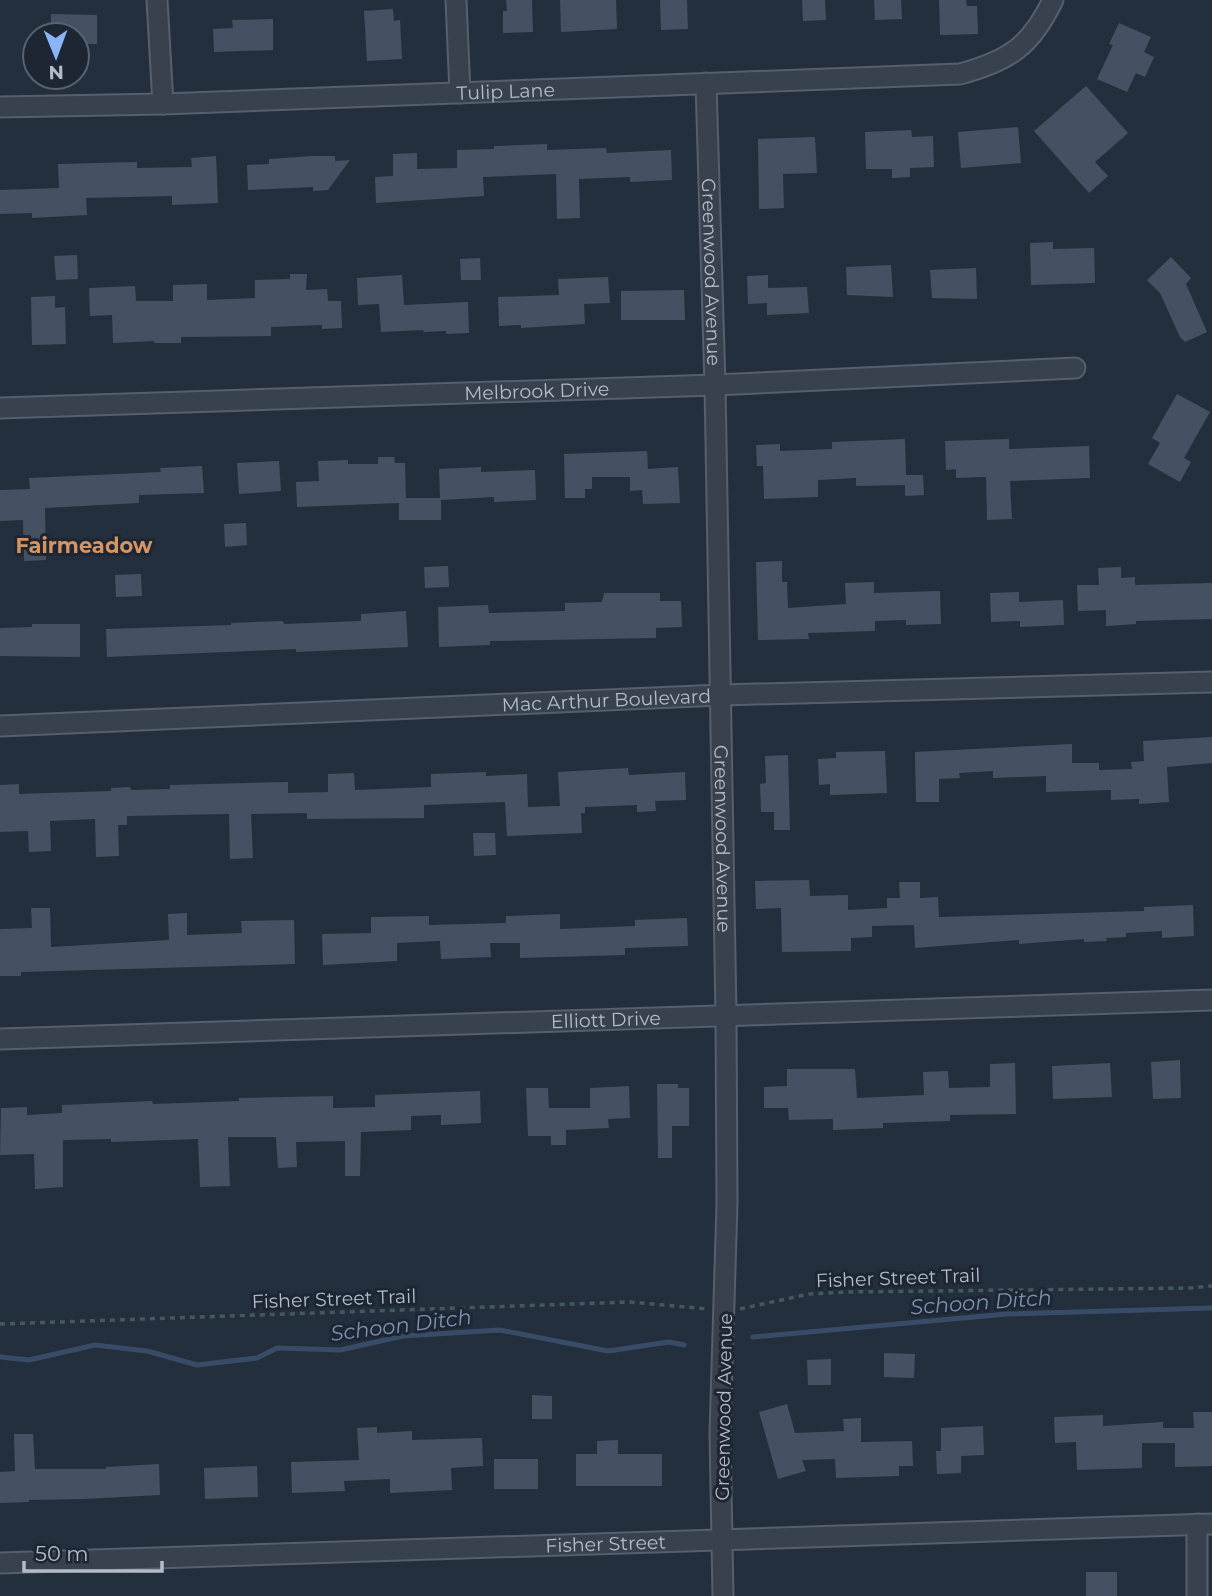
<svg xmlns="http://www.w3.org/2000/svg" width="1212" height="1596" font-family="Montserrat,sans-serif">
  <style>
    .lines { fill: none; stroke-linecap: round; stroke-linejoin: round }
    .stream { stroke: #394c67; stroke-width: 5 }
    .building { fill: #455162 }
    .minor-casing { stroke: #565f6c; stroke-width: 23 }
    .path { stroke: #44595c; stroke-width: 3.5; stroke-dasharray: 5 5; stroke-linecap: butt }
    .minor { stroke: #38414e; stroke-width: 19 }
    .labels { text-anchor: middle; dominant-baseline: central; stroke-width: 6; stroke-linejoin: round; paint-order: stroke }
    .street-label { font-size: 19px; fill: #b4bcc9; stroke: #1d2633 }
    .neighbourhood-label { font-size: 21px; font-weight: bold; fill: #d59563; stroke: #1d2633 }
    .water-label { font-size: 21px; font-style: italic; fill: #7c92b1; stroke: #1d2633 }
  </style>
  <rect width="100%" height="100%" fill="#242f3e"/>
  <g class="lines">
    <path class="stream" d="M753,1337L1007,1314L1212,1308
      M0,1357L29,1360L95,1345L147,1351L197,1365L257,1358L277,1348L340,1350L403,1336L500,1330L608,1351L669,1342L684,1345"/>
  </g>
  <path class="building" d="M506,0H532L533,32L503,33V11H507Z
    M560,0H616L617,29L561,32Z
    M660,0H687L688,29L661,30Z
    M802,0H825L826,20L803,21Z
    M874,0H901L902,19L875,20Z
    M939,0H966L967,6H977L978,34L940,35Z
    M393,9L394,21L400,20L402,59L367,61L364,11Z
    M51,14L97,15V44H77V35H51Z
    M273,19V50L214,52L213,29L233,28L232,20Z
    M1119,23L1151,37L1144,52L1154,57L1145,77L1136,73L1127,92L1097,79L1113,45L1109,44Z
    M1086,86L1128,133L1095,162L1108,176L1089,193L1034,131Z
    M1018,127L1021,163L961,168L958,132Z
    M911,130L912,137L933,136L934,167L910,168V177L892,178V169H866L865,132Z
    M815,137L817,173L783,174L784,208L759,209L758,139Z
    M547,144V150L606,148L607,153L671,150L672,180L630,182V177L579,179L580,218L557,219L556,174L483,177L484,196L376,203L375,177L393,176V154L417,153V169L457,168V150L494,149V146Z
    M216,156L218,203L172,205V196L86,198L87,215L32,218V213L0,214V190L59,188L58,164L137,162V168L192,167L191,158Z
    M312,156H335V161L350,160L328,190L313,191V187L248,190L247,165L269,164V159Z
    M1053,242V249L1094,248L1095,283L1031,285L1030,243Z
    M77,255L78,279L56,280L54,256Z
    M1171,257L1191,278L1186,284L1207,332L1185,342L1180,337L1160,293L1147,280Z
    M480,258L481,280H461L460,259Z
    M891,265L893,297L847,295L846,267Z
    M976,268L977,299L932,298L930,270Z
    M290,274H307L306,290L327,289L328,301H341L342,328L322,329V325L271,327V336L181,337V343H154V341L113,343L112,315L90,316L89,288L135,286L136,301H173V285L207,284V300L255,298V280L290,279Z
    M402,275L404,305L468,302L469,333L446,334V331L424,332L423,330L381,332L379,304L358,305L357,278Z
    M768,275V288L807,287L809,313L767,315V303L748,304L747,276Z
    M608,277L610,303L584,304L585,324L521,328V325L499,326L498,297L559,295L558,279Z
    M684,290L685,320H621V291Z
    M55,296V308L65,307L66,344L32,345L31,297Z
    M1177,394L1210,412L1184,458L1191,462L1180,482L1148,464L1160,443L1152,438Z
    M905,439L906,475H923L924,495L905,496V485L856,486V478L818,480V497L764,499L763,466H757L756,445L780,444V451L832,449V442Z
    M1009,439V449L1089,446L1090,478L1010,481L1012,519L987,520L986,477L956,478V469L946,470L945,441Z
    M647,451L648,469L678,467L680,503L643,504L642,490L630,491V477H592V489H585V498H565L564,454Z
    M378,457H394L395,463H405L406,498H440L439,469L481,467V472L535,470L536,500L494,502V497L441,500V520H399V503L297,507L296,482L319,481L318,461L348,460V464H378Z
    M279,461L281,491L239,494L237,463Z
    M202,466L204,493L139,495V503L45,508L46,560L24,561L23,520L0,521V490L30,489L29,478L161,472L160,468Z
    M246,523L247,545L225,547L224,524Z
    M782,561V582H787L788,608L846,604L845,583L874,582V593L940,591L941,624L906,625V620L875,621V631L808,633L809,639L758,640L756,562Z
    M448,566L449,587L425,588L424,567Z
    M1121,567V578L1135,577V585L1212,583V619L1136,621V624L1106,626V610L1078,611L1077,585H1099L1098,568Z
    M141,574L142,596L116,597L115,575Z
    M1019,592V602L1063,600L1064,625L1020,627V621L991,622L990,593Z
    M604,593H660V601H681L682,627L656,628V638L490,641V645L439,647L438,607L488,605L489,613L565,611V603L602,602Z
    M406,611L408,647L296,652V649L107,657L106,629L231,625V623L283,621L284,624L361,621V614Z
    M32,624H80V657L0,656V628L32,627Z
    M1212,737V763L1167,767L1169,802L1139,804V799L1111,800V790L1046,792V776L993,778V771L959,773L960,778L939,779V802H916L915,752L1072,744V763H1099V770L1132,769L1131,762L1144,761L1143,741Z
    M885,751L887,793L830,795V784L819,785L818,759L836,758V752Z
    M788,755L790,830H774V812H761L760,784L766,783L765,756Z
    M628,768L629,775L685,772L686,800L655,801L656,811L637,812V805L585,807V813H581L582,833L507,836L505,802L424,805V818L307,819V813L251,814L253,858L230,859L229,814L127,816V825H118L119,856L96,857L95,819L50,821L51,851L29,852L28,831L0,832V785L19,784V794L111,791V788L130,787L131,790L170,789V785L288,782V793L328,792V774L354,773L355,790L431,787V774L486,772V776L527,774L528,807L560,806L558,772Z
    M473,833H495L496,855L474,856Z
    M809,880L810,896L848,895V910L887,908V898H900L899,882H920V898L938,897L939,917L1144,911V907L1193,905L1194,936L1162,938V931L1126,933V937L1106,938L1107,941L1084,942V939L1019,944V940L915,948L914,925L872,926V937L851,938V951L782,952L781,908L756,909L755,881Z
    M31,908H50L51,947L169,940L168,914L187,913V935L242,933L241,921L294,920L295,964L21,972V976H0V929L32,928Z
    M560,914V929L635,926V920L687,918L688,946L625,948V955L520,958V943H490L491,957L441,959L440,941L397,943V961L323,965L322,934L371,933V917L429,916V925L506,923V916Z
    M1180,1060L1181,1098L1153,1099L1151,1062Z
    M1015,1063L1016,1114L950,1115V1121L883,1123V1128L833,1130V1119L789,1120L788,1108H764V1087L787,1086V1069H855L857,1098L924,1095L923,1072L948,1071L949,1088L990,1087V1064Z
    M1110,1063L1112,1097L1053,1099L1052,1066Z
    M657,1084H678V1088H689V1126H672V1158H658Z
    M629,1086L630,1118L608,1119L609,1128L566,1130V1145H551V1136H528L526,1088H548L549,1108H590V1088Z
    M480,1091L481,1123L441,1125V1115L411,1116V1130L361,1132L360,1176H345V1141L296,1142L297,1167L278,1168L276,1137H228L230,1186L200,1187L198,1139L111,1142V1139L63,1140V1187L35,1189L34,1154L0,1155L1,1108L27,1107V1115L62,1113V1105L152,1101L153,1104L239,1101V1098L333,1096V1108L375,1107V1095Z
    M884,1353L915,1354L914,1378L884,1377Z
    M831,1359V1385H808L807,1360Z
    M532,1395L552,1396V1419H532Z
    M787,1404L795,1433L844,1431L843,1419L861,1418V1442L912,1441L913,1466H899V1476L836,1478L835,1459L802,1460L806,1471L778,1479L759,1412Z
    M1193,1412H1212V1466L1175,1467V1443H1142V1468L1077,1470L1076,1442L1055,1443L1054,1417L1103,1415V1426L1163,1422V1428H1194Z
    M983,1426L984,1455L961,1456V1473L937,1474L936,1451H941V1428Z
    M377,1427V1433L412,1431V1440L482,1438L483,1466L451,1468L452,1490L390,1493V1479L344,1481L345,1491L292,1493L291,1462L359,1460L357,1428Z
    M14,1434H33L35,1469H106V1467L159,1464L160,1495L84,1499L29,1500V1502L0,1503V1472L15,1471Z
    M618,1440V1454H662V1486H576V1454H597V1441Z
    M494,1459H538V1489H494Z
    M257,1466L258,1497L205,1499L204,1468Z
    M1086,1572H1117V1596H1086Z"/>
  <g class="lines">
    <g class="minor-casing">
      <g id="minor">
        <path d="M157,0L163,104"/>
        <path d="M456,0L460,93"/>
        <path id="s1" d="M706,83L715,385L726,1016L727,1203L720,1433L723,1596"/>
        <path id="s2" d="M0,107L163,104L960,74C1009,61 1031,46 1053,0"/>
        <path id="s3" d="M0,408L715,385L1075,368"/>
        <path id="s4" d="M0,726L721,695L1212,682"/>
        <path id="s5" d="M0,1039L1212,1000"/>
        <path d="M1197,1524V1596"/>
        <path id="s6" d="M0,1563L1212,1524"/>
      </g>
    </g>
    <path class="path" d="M740,1309L809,1294L846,1292L1191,1288L1212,1286
      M0,1324L630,1302L708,1309"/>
    <use href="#minor" class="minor"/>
  </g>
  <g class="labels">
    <g class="street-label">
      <text stroke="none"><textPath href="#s2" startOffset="506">Tulip Lane</textPath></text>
      <text stroke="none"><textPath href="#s1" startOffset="189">Greenwood Avenue</textPath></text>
      <text stroke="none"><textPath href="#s3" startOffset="537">Melbrook Drive</textPath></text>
      <text stroke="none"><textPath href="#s4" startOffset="607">Mac Arthur Boulevard</textPath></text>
      <text stroke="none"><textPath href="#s1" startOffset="756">Greenwood Avenue</textPath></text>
      <text stroke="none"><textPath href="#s5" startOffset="606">Elliott Drive</textPath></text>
      <text transform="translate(898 1278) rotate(-2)">Fisher Street Trail</text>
      <text transform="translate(334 1299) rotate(-2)">Fisher Street Trail</text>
      <text transform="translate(724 1407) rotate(-89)">Greenwood Avenue</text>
      <text stroke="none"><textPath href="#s6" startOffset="606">Fisher Street</textPath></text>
    </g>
    <g class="neighbourhood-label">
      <text x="84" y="545">Fairmeadow</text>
    </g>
    <g class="water-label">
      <text transform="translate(981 1302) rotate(-4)">Schoon Ditch</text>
      <text transform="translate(401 1325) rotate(-7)">Schoon Ditch</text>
    </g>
  </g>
  <g transform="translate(56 56) rotate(179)"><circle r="33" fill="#1d2633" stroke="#59626f" stroke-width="2"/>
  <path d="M0-5L12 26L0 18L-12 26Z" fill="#8ab4f8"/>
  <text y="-10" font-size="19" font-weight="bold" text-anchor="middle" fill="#b4bcc9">N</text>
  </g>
  <path d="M24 1561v10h138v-10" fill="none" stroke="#b4bcc9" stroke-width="3.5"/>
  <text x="35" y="1561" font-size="21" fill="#b4bcc9" stroke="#1d2633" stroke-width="5" paint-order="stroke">50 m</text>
</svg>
